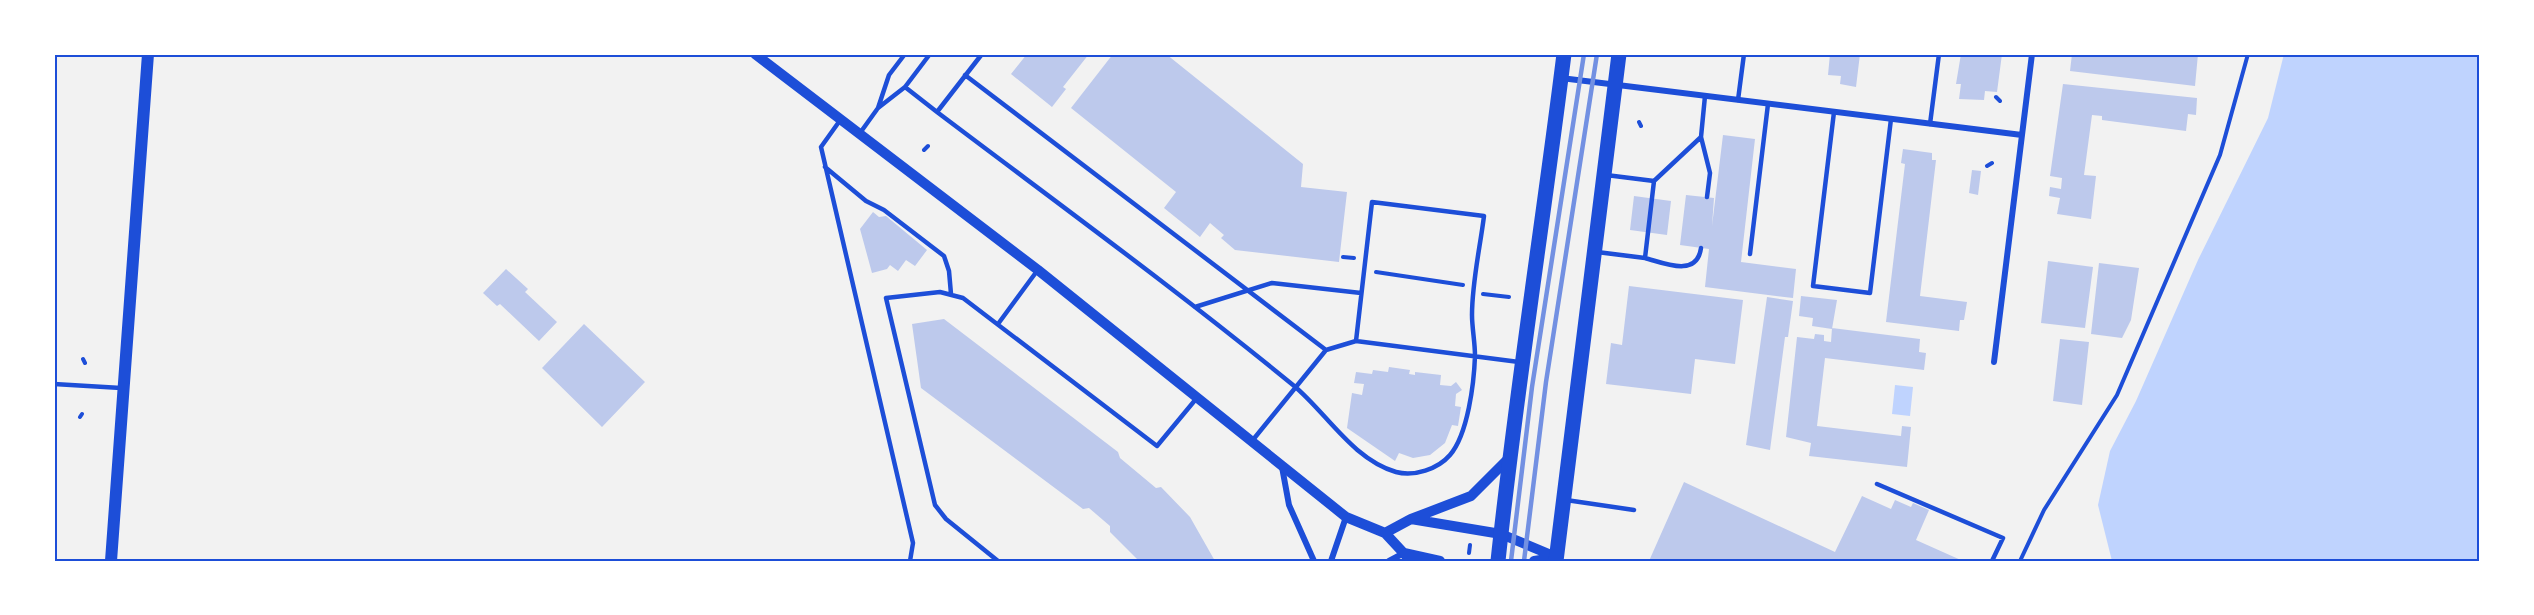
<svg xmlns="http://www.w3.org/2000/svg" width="2534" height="615" font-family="'Golos Text',sans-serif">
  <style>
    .water { fill: #bfd3fe }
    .building { fill: #bdc9ec }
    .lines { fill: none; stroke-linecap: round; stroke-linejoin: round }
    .path { stroke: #1d4ed8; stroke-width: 4 }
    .service { stroke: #1d4ed8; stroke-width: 4.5 }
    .minor { stroke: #1d4ed8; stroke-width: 6 }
    .tertiary { stroke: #1d4ed8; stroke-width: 10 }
    .secondary { stroke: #1d4ed8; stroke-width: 12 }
    .primary { stroke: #1d4ed8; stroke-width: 15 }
    .rail { stroke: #7290e2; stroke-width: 4.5 }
    .neatline { fill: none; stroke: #1d4ed8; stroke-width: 2 }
  </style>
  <rect width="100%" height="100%" fill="#f2f2f2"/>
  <path class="water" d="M2284,54H2480V561H2112L2098,505L2110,451L2136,401L2198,260L2268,118Z
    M1895,385L1913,387L1910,416L1892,414Z"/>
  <path class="building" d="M1027,54H1089L1063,87L1066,89L1052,107L1011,74Z
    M1113,54H1166L1303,164L1301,187L1347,192L1339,262L1235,250L1221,238L1224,235L1210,223L1200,237L1164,208L1176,192L1071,108Z
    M1830,54H1860L1856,87L1840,84L1841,76L1828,75Z
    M1961,54H2002L1997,92L1985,91L1984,100L1959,99L1961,84H1956Z
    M2072,54H2198L2195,86L2070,71Z
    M2063,84L2197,98L2196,115L2188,114L2186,131L2102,120V116L2092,115L2084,175L2096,176L2091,219L2057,214L2060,198L2049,196L2050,187L2061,189L2062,178L2050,176Z
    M1723,135L1755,139L1741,262L1796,269L1793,298L1705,287L1709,249L1680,245L1686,195L1714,198L1712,226Z
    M1903,149L1932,153V160H1936L1920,296L1967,302L1964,320H1960L1959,331L1886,322L1905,164L1901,163Z
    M1972,170L1981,171L1978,195L1969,193Z
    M1634,196L1671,201L1667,235L1630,230Z
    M873,212L879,217L886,216L927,250L915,266L906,260L898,271L890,265L887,269L872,273L860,229Z
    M2048,261L2093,267L2085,328L2041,323Z
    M2099,263L2139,268L2131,320L2122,338L2091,334Z
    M506,269L528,289L525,292L557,322L539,341L500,304L497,306L483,293Z
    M1629,286L1743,300L1735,364L1695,359L1691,394L1606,384L1611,343L1622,345Z
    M1801,296L1837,300L1832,329L1812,326L1813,318L1799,316Z
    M1767,297L1793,301L1788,337H1785L1770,450L1746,445Z
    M944,319L1118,452L1120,458L1156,488L1161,487L1190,517L1215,561H1139L1110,532V526L1089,508L1083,509L921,388L912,324Z
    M584,324L645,382L602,427L542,368Z
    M1832,328L1920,339L1919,352L1926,353L1924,370L1825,358L1817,426L1901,436L1902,426L1911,427L1907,467L1809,456L1811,443L1786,437L1797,337L1814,339L1815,334L1824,335V341L1831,342Z
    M2060,339L2089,342L2082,405L2053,401Z
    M1389,367L1410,370L1409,374L1415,375V372L1441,375L1440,385L1451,386L1456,382L1462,390L1456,394L1455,406L1461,407L1458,426L1452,425L1445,443L1430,455L1413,458L1399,453L1395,461L1347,428L1352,393L1362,395L1364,384L1354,383L1356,372L1372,374L1373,370L1388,372Z
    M1684,482L1835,552L1862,496L1891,509L1895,500L1911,507L1913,503L1929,510L1916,540L1963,561H1649Z"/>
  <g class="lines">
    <path class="path" d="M1996,97L2000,101
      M1639,122L1641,126
      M924,150L928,146
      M1987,166L1992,163
      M1343,257L1354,258
      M1376,272L1463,285
      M1483,294L1509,297
      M83,359L85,363
      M80,417L82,414
      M1469,553L1470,545
      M2020,561L2044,510L2117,395L2220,155L2248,54"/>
    <path class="service" d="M965,75L1326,350
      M905,87L937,112L982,54
      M1738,100L1744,54
      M878,108L889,75L905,54
      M937,112C1056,202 1177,290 1293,385C1326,412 1352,459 1396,472C1414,477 1438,469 1450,455C1468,434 1474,383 1475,356C1475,342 1472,328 1472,315C1472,282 1480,248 1484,216L1372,202L1356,341
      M1834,112L1813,286L1870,293L1891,119
      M841,119L821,147L913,543L910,561
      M1930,124L1939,54
      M860,133L878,108L905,87L930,54
      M1701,137L1710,173L1707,197
      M825,167L866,201L884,210L944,256L949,271L951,294
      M1654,181L1701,137L1705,96
      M1597,252L1645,258L1654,181L1606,175
      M1750,254L1768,104
      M1645,258C1664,263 1697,278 1701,248
      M1195,307L1272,283L1361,293
      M998,324L1037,271
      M54,384L121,388
      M1252,441L1326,350L1356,341L1519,362
      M1877,484L2003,538L1992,561
      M1566,500L1634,510
      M998,561L946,519L935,505L886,298L940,292L963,298L1157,446L1196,399"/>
    <path class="minor" d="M1561,78L2022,135
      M1994,362L2032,54
      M1282,467L1289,505L1314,561
      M1331,561L1346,517
      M1389,561L1404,553"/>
    <path class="tertiary" d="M755,54L1038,270L1346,517L1385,533L1411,561
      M1411,519L1501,534L1556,557
      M1385,533L1411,519L1471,496L1509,458
      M1404,553L1440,561
      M1534,561L1554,558"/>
    <path class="secondary" d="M111,561L148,54"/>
    <path class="primary" d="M1498,561C1516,391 1543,223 1564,54
      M1556,561L1619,54"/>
    <path class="rail" d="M1511,561L1532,387L1584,54
      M1524,561L1546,382L1597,54"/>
  </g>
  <rect width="2534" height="615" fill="none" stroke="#ffffff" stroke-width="111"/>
  <rect x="56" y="56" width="2422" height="504" class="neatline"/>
</svg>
